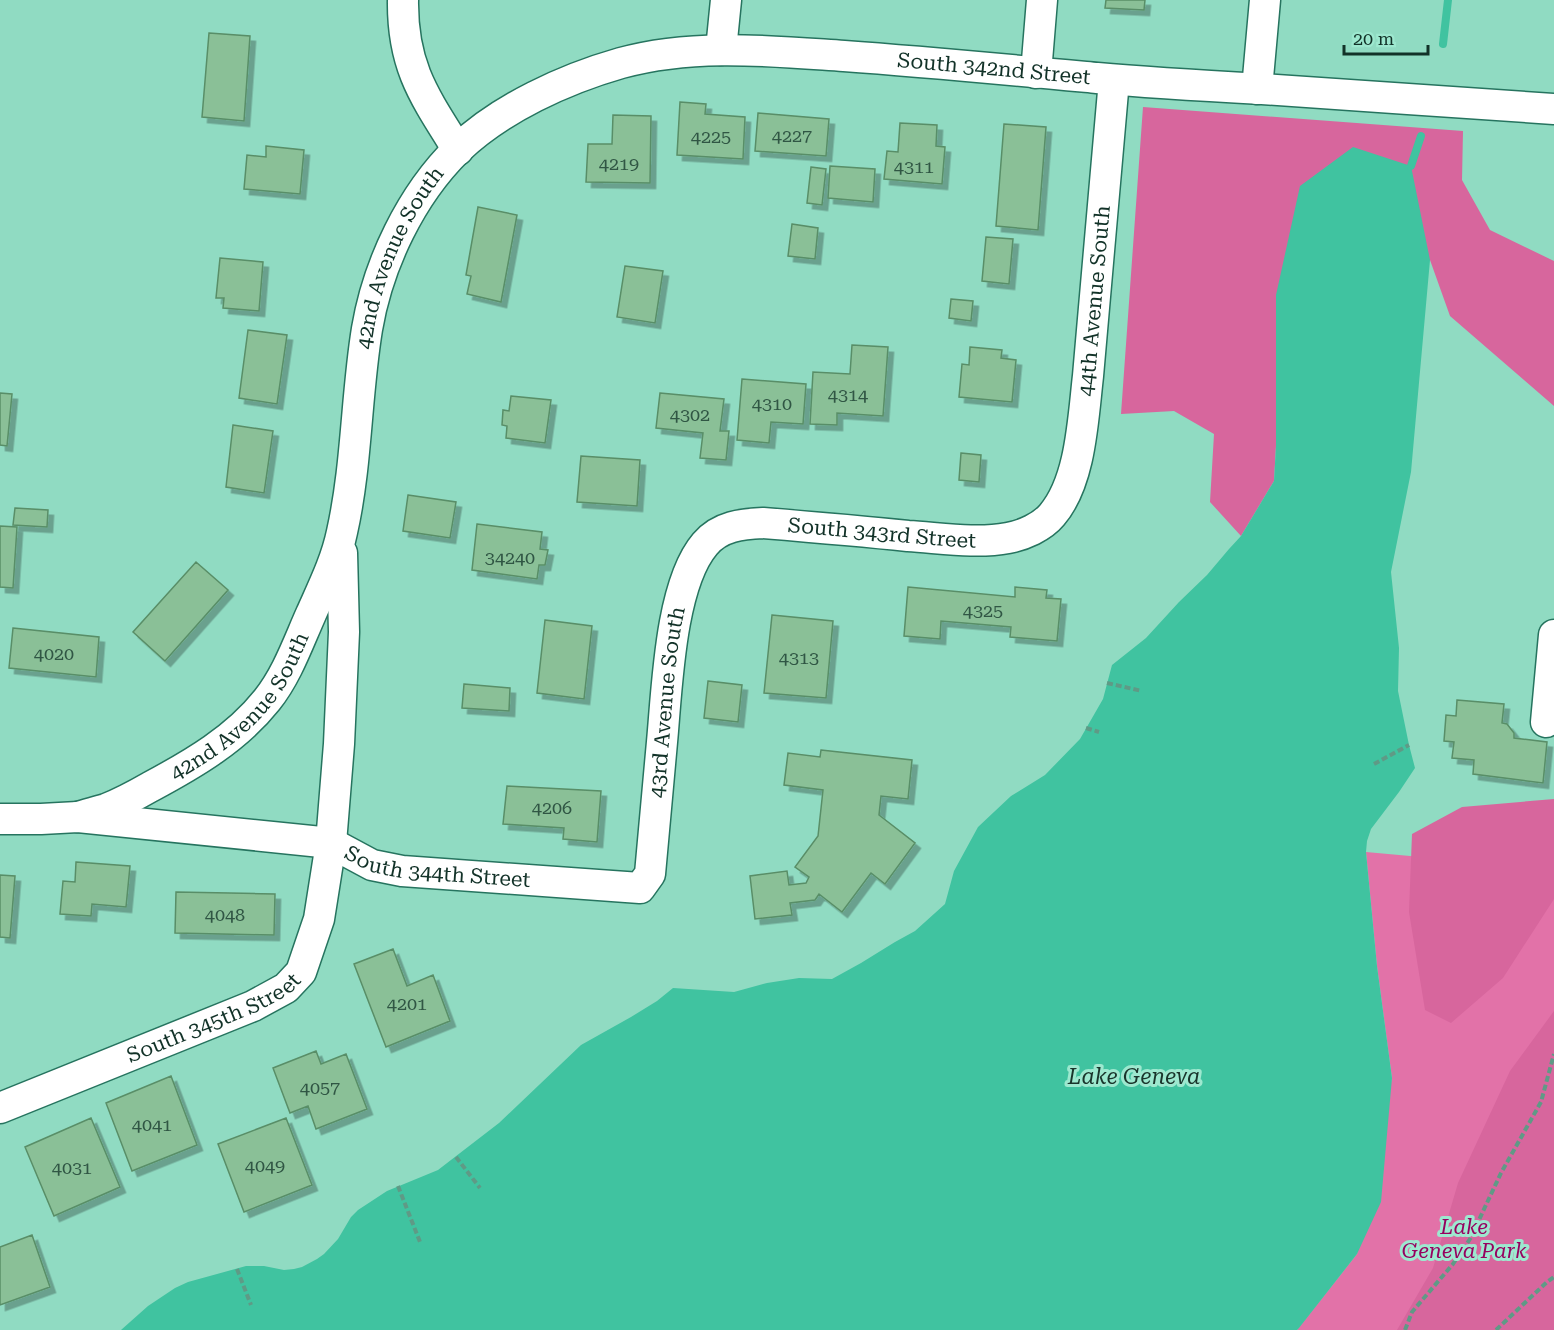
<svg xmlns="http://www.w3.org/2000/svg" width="1554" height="1330" font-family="'Roboto Serif',serif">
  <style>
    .green { fill: #e272a8 }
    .forest { fill: #d7669d }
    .water { fill: #40c3a0 }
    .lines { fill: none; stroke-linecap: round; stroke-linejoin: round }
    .stream { stroke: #40c3a0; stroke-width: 8 }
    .building { fill: #8ac097; stroke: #598e67; stroke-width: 1.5; filter: url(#shadow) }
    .minor-casing { stroke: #26745f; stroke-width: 33 }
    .path { stroke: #5f9a86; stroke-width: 4; stroke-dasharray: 6 3; stroke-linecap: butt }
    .minor { stroke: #fff; stroke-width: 30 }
    .labels { text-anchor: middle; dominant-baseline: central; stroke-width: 6; stroke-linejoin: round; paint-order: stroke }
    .number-label { font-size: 18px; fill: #305644 }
    .street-label { font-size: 21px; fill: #123228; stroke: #9de8cf }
    .park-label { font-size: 21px; font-style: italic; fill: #97005f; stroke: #9de8cf }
    .water-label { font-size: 22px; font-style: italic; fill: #19342b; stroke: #9de8cf }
  </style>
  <defs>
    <filter id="shadow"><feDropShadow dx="5.5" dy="5.5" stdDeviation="0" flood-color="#0004"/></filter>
  </defs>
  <rect width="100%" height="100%" fill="#90dbc2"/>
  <path class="green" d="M1366,852L1554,869V1330H1297L1357,1254L1392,1078L1377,966Z"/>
  <path class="forest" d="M1143,107L1463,131L1462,180L1490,230L1554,261V406L1450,316L1430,260L1276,446L1274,481L1241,536L1210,502L1214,434L1174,411L1121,414Z
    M1554,799V899L1503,978L1451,1023L1425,1010L1409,912L1412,834L1462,807Z
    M1554,1011V1330H1397L1433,1268L1458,1183L1510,1071Z"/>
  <path class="water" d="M1353,147L1411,166L1430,260L1411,472L1391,572L1399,648L1398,691L1409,745L1415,768L1399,792L1371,829L1367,841L1366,852L1377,966L1392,1078L1381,1202L1357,1254L1299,1328L1297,1330H121L148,1306L175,1288L188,1282L246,1266H264L284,1270L294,1269L302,1267L317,1259L324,1254L338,1239L351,1217L358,1210L387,1191L438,1170L499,1123L581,1045L631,1017L657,1001L673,988L734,992L767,983L799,978L832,979L861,963L895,942L915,931L945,904L954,871L978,827L1011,796L1045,775L1080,739L1103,699L1112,665L1146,638L1179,602L1207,575L1229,549L1241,536L1274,481L1276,446V295L1300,186Z"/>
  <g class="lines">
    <path class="stream" d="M1443,44L1448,0
      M1411,166L1421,136"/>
  </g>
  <path class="building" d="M1106,0H1145L1144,10L1105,8Z
    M209,33L250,36L244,121L202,117Z
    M680,102L706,104L705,114L745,117L743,159L677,155Z
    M758,113L829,119L826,156L755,151Z
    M613,115L651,116L650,183L586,182L588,144H612Z
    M900,123L937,125L936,146L945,147L942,184L884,179L887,151L898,152Z
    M1004,124L1046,127L1038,230L996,226Z
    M266,146L304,150L300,194L244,189L247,155L266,157Z
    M830,166L875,169L873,202L828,198Z
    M811,167L826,169L822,205L807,203Z
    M478,207L517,215L501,302L467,294L471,276L466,275Z
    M792,224L818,228L815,259L788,256Z
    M986,237L1013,239L1009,284L982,281Z
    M220,258L263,262L259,311L223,308L224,298H216Z
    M625,266L663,271L655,323L617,317Z
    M951,299L973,301L971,321L949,318Z
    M248,330L287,335L277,404L239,398Z
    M852,345L888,347L883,416L837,413V425L810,424L813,372L850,374Z
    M970,347L1002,350L1001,358L1016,360L1012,402L959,397L962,364L969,365Z
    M742,379L806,384L803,424L771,422L769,443L737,440Z
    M0,393L12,394L7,446L0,445Z
    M660,393L724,399L720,431H729L726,460L700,458L703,433L656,428Z
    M511,396L551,400L545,443L506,438L507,426L502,425L503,410L509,411Z
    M233,425L273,431L264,493L226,487Z
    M961,453L981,455L979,482L959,480Z
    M581,456L640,460L637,506L577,502Z
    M408,495L456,502L450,538L403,531Z
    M15,508L48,510L47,527L13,525Z
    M477,524L542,532L540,549L548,550L545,565H539L537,579L472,570Z
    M0,526L17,527L13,588L0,587Z
    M196,562L228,590L165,661L133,632Z
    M908,587L1015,597V587L1047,590L1046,598L1061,599L1057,641L1010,637L1011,627L941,621L940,639L904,636Z
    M772,615L833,621L826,698L764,693Z
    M545,620L592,626L584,699L537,693Z
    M13,628L99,637L96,677L9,668Z
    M708,681L742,685L738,722L704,718Z
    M464,684L510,688L509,711L462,708Z
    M1457,700L1504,704L1502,723L1507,724L1514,733V738L1547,742L1543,783L1473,774L1474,760L1452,758L1454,742L1444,741L1446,715L1456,716Z
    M821,750L912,760L908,799L881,796L879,815L915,843L885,884L871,873L842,912L819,894L815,900L790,903L792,915L755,919L750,876L787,871L789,885L806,883L809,877L795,867L818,836L823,790L784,785L788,753L820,757Z
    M507,786L601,791L597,842L563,839L564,828L503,824Z
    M76,862L130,866L126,907L92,904L91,916L60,914L63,881L75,882Z
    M0,875L15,876L10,938L0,937Z
    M176,892L275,894L274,935L175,933Z
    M393,949L407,986L433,975L450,1021L386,1047L354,964Z
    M316,1051L321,1064L346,1054L367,1109L316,1129L308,1106L290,1113L273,1068Z
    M171,1076L197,1145L132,1171L106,1103Z
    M91,1118L120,1187L54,1216L25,1147Z
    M286,1118L312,1185L244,1212L218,1144Z
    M32,1235L50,1287L0,1305V1247Z"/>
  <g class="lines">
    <g class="minor-casing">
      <g id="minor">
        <path d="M403,0C402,66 424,96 458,150"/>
        <path d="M721,50L726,0"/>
        <path d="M1036,73L1042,0"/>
        <path d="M1257,89L1265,0"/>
        <path d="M1546,722L1554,635"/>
        <path id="s1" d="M78,817C87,814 97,812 106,809C121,803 136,795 150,787C193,764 236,739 267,700C287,675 298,643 311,614C323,587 336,561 342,532C357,465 356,396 367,329C378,264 411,195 458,149C501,108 565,79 621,63C694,43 770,51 844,56C928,62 1012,70 1097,78C1152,83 1207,86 1262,89C1359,96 1457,102 1554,109"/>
        <path id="s2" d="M0,819H41L78,817L331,843L372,865L402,871L640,888L650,874C654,830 658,786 662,742C667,689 670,585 705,544C720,526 742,524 763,523C812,527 860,531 908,536C941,538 976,544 1008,538C1024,535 1042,527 1052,515C1081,481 1083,419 1088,376L1114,80"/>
        <path id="s3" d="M0,1108L253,1006L286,988L301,972L319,919L331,843L339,744L344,632L342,553"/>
      </g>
    </g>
    <path class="path" d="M1107,683L1142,691
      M1086,728L1099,732
      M1374,764L1409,745
      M456,1157L480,1188
      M398,1186L420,1242
      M237,1269L251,1305
      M1405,1330L1412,1312L1453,1264L1470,1239L1501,1173L1541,1102L1554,1054
      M1496,1330L1547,1282L1554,1277"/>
    <use href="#minor" class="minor"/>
  </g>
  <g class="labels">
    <g class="number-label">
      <text x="792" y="135">4227</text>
      <text x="711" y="136">4225</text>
      <text x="619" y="163">4219</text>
      <text x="914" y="166">4311</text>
      <text x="848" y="394">4314</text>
      <text x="772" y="403">4310</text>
      <text x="690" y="414">4302</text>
      <text x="510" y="557">34240</text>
      <text x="983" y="610">4325</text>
      <text x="54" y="653">4020</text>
      <text x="799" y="657">4313</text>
      <text x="552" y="807">4206</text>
      <text x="225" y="914">4048</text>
      <text x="407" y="1003">4201</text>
      <text x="320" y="1087">4057</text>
      <text x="152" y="1124">4041</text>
      <text x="265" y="1165">4049</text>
      <text x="72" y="1167">4031</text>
    </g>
    <g class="street-label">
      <text stroke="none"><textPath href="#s1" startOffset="1380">South 342nd Street</textPath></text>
      <text stroke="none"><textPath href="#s1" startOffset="693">42nd Avenue South</textPath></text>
      <text stroke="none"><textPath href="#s2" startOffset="1584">44th Avenue South</textPath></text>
      <text stroke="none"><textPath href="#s2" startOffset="1186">South 343rd Street</textPath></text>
      <text stroke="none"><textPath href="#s1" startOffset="202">42nd Avenue South</textPath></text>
      <text stroke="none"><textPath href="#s2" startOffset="838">43rd Avenue South</textPath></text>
      <text stroke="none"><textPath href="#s2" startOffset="444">South 344th Street</textPath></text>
      <text stroke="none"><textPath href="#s3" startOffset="232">South 345th Street</textPath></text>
    </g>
    <g class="park-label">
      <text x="1464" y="1227">Lake<tspan x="1464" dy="24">Geneva Park</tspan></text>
    </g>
    <g class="water-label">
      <text x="1134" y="1076">Lake Geneva</text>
    </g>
  </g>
  <path d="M1344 45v9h84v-9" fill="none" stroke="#123228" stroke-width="3"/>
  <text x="1353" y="45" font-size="18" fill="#123228" stroke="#9de8cf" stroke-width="4.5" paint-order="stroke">20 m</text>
</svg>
